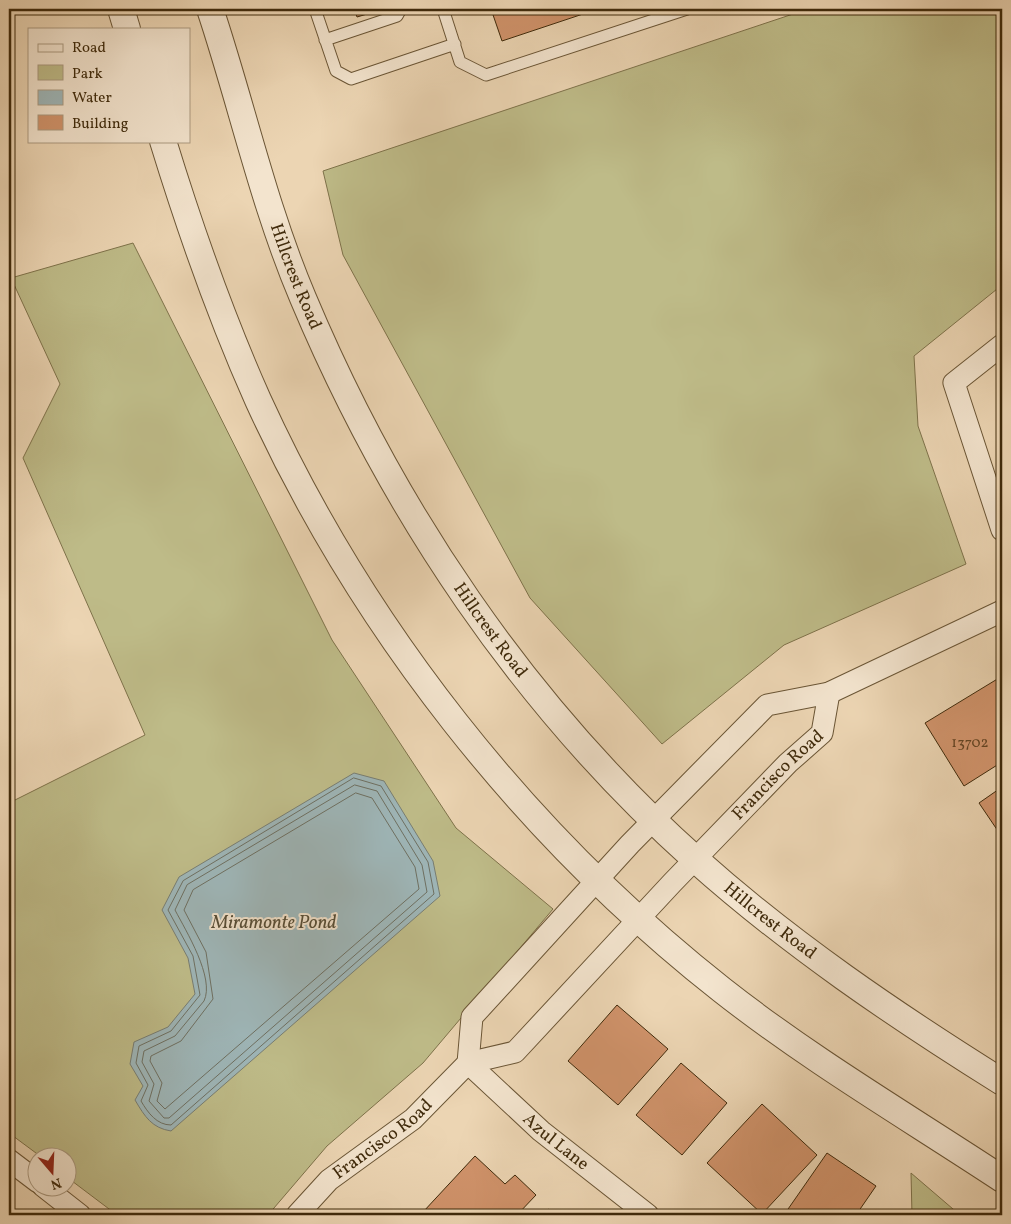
<svg xmlns="http://www.w3.org/2000/svg" width="1011" height="1224" font-family="Vollkorn,serif">
  <style>
    .green { fill: #bebb88; stroke: #7e724a }
    .water { fill: #9eb6b8; stroke: #787e73 }
    .lines { fill: none; stroke-linecap: round; stroke-linejoin: round }
    .shore { stroke: #6e7062; stroke-width: 1 }
    .building { fill: #d0936b; stroke: #3f2a0b }
    .service-casing { stroke: #6a5535; stroke-width: 13 }
    .minor-casing { stroke: #6a5535; stroke-width: 23 }
    .tertiary-casing { stroke: #6a5535; stroke-width: 28 }
    .service { stroke: #f3e4ce; stroke-width: 11 }
    .minor { stroke: #f3e4ce; stroke-width: 21 }
    .tertiary { stroke: #f3e4ce; stroke-width: 26 }
    .labels { text-anchor: middle; dominant-baseline: central; stroke-width: 4; stroke-linejoin: round; paint-order: stroke }
    .number-label { font-size: 15px; fill: #634423 }
    .street-label { font-size: 18px; fill: #3f2a0b; stroke: #f3e4ce }
    .water-label { font-size: 19px; font-style: italic; fill: #574d36; stroke: #f3e4ce }
  </style>
  <rect width="100%" height="100%" fill="#ecd5b3"/>
  <filter id="stains"><feTurbulence type="fractalNoise" baseFrequency=".004" numOctaves="4"/><feColorMatrix values="0 0 0 0 .2 0 0 0 0 .09 0 0 0 0 .02 0 0 0 .5 -.17"/></filter>
  <radialGradient id="worn" r=".72"><stop offset=".6" stop-color="#630" stop-opacity="0"/><stop offset="1" stop-color="#630" stop-opacity=".3"/></radialGradient>
  <path class="green" d="M808,9H1002V285L914,356L918,426L966,564L784,645L662,744L530,598L343,255L323,171Z
    M133,243L332,640L456,828L553,909L423,1063L327,1146L268,1215H117L68,1178V1156H40L9,1133V803L145,735L23,458L60,384L11,278Z
    M911,1173L960,1215H912Z"/>
  <path class="water" d="M354,773L384,781L433,861L440,896L171,1131C152,1128 145,1117 135,1100L143,1086L130,1064L134,1042L168,1027L195,994L188,958L162,910L179,877Z"/>
  <g class="lines">
    <path class="shore" d="M354,778L381,786L428,862L434,894L171,1125C157,1125 148,1113 141,1101L148,1085L136,1063L139,1046L171,1031L200,995L193,956L168,910L183,881Z
      M355,785L377,791L422,865L427,892L169,1118H164L149,1101L154,1084L142,1062L144,1051L175,1036L204,1001C215,978 186,931 175,910L187,885Z
      M356,793L372,798L415,867L419,889L165,1109L157,1101L162,1083L150,1061L151,1056L181,1041L213,999L206,952L184,910L193,890Z"/>
  </g>
  <path class="building" d="M354,9H384L357,17Z
    M491,9H598L502,41Z
    M999,678L1002,683V762L964,786L925,723Z
    M1002,787V837L979,803Z
    M617,1005L668,1049L618,1105L568,1061Z
    M681,1063L727,1103L682,1155L636,1115Z
    M762,1104L817,1155L762,1214L707,1163Z
    M827,1153L876,1186L856,1215H791L786,1212Z
    M475,1156L505,1184L515,1175L536,1195L517,1215H427L423,1212Z
    M548,1209L556,1215H543Z"/>
  <g class="lines">
    <g class="service-casing">
      <path id="service" d="M315,9L336,71L351,79L455,44
        M443,9L460,62L486,75L687,9
        M325,40L397,16L401,9"/>
    </g>
    <g class="minor-casing">
      <g id="minor">
        <path d="M1002,345L954,383L1002,530"/>
        <path d="M468,1063L472,1017L630,844L767,705L829,693L1002,611"/>
        <path id="s1" d="M468,1063L541,1131L648,1215"/>
        <path d="M9,1160L38,1182"/>
        <path d="M43,1186L80,1215"/>
        <path id="s2" d="M297,1215L329,1180L413,1119L468,1063L515,1052L672,883L788,763L822,733L829,693"/>
      </g>
    </g>
    <g class="tertiary-casing">
      <g id="tertiary">
        <path d="M121,9L127,29"/>
        <path id="s3" d="M210,9C242,105 263,204 303,298C392,510 523,705 695,859C790,944 895,1015 1002,1082"/>
        <path d="M163,141C190,229 220,315 258,400C362,628 525,835 722,990C811,1060 908,1117 1002,1179"/>
      </g>
    </g>
    <use href="#service" class="service"/>
    <use href="#minor" class="minor"/>
    <use href="#tertiary" class="tertiary"/>
  </g>
  <g class="labels">
    <g class="number-label">
      <text x="970" y="743">13702</text>
    </g>
    <g class="street-label">
      <text stroke="none"><textPath href="#s3" startOffset="281">Hillcrest Road</textPath></text>
      <text stroke="none"><textPath href="#s3" startOffset="686">Hillcrest Road</textPath></text>
      <text stroke="none"><textPath href="#s2" startOffset="660">Francisco Road</textPath></text>
      <text stroke="none"><textPath href="#s3" startOffset="1091">Hillcrest Road</textPath></text>
      <text stroke="none"><textPath href="#s2" startOffset="115">Francisco Road</textPath></text>
      <text stroke="none"><textPath href="#s1" startOffset="118">Azul Lane</textPath></text>
    </g>
    <g class="water-label">
      <text x="274" y="923">Miramonte Pond</text>
    </g>
  </g>
  <rect width="1011" height="1224" fill="none" stroke="#ecd5b3" stroke-width="30"/>
  <rect x="10" y="10" width="991" height="1204" fill="none" stroke="#3f2a0b" stroke-width="2.5"/>
  <rect x="15" y="15" width="981" height="1194" fill="none" stroke="#3f2a0b"/>
  <rect x="28" y="28" width="162" height="115" fill="#f3e4ce" stroke="#ab9a80"/>
  <rect x="38" y="44" width="25" height="8" fill="#f3e4ce" stroke="#ab9a80"/>
  <text x="72" y="52" font-size="15" fill="#3f2a0b">Road</text>
  <rect x="38" y="65" width="25" height="15" fill="#bebb88" stroke="#ab9a80"/>
  <text x="72" y="78" font-size="15" fill="#3f2a0b">Park</text>
  <rect x="38" y="90" width="25" height="15" fill="#9eb6b8" stroke="#ab9a80"/>
  <text x="72" y="102" font-size="15" fill="#3f2a0b">Water</text>
  <rect x="38" y="115" width="25" height="15" fill="#d0936b" stroke="#ab9a80"/>
  <text x="72" y="128" font-size="15" fill="#3f2a0b">Building</text>
  <g transform="translate(52 1172) rotate(161)"><circle r="24" fill="#f3e4ce" stroke="#ab9a80"/>
  <path d="M0-4L9 19L0 12L-9 19Z" fill="#8f2418"/>
  <text y="-8" font-size="14" font-weight="bold" text-anchor="middle" fill="#3f2a0b">N</text>
  </g>
  <rect width="100%" height="100%" filter="url(#stains)"/>
  <rect width="100%" height="100%" fill="url(#worn)"/>
</svg>
